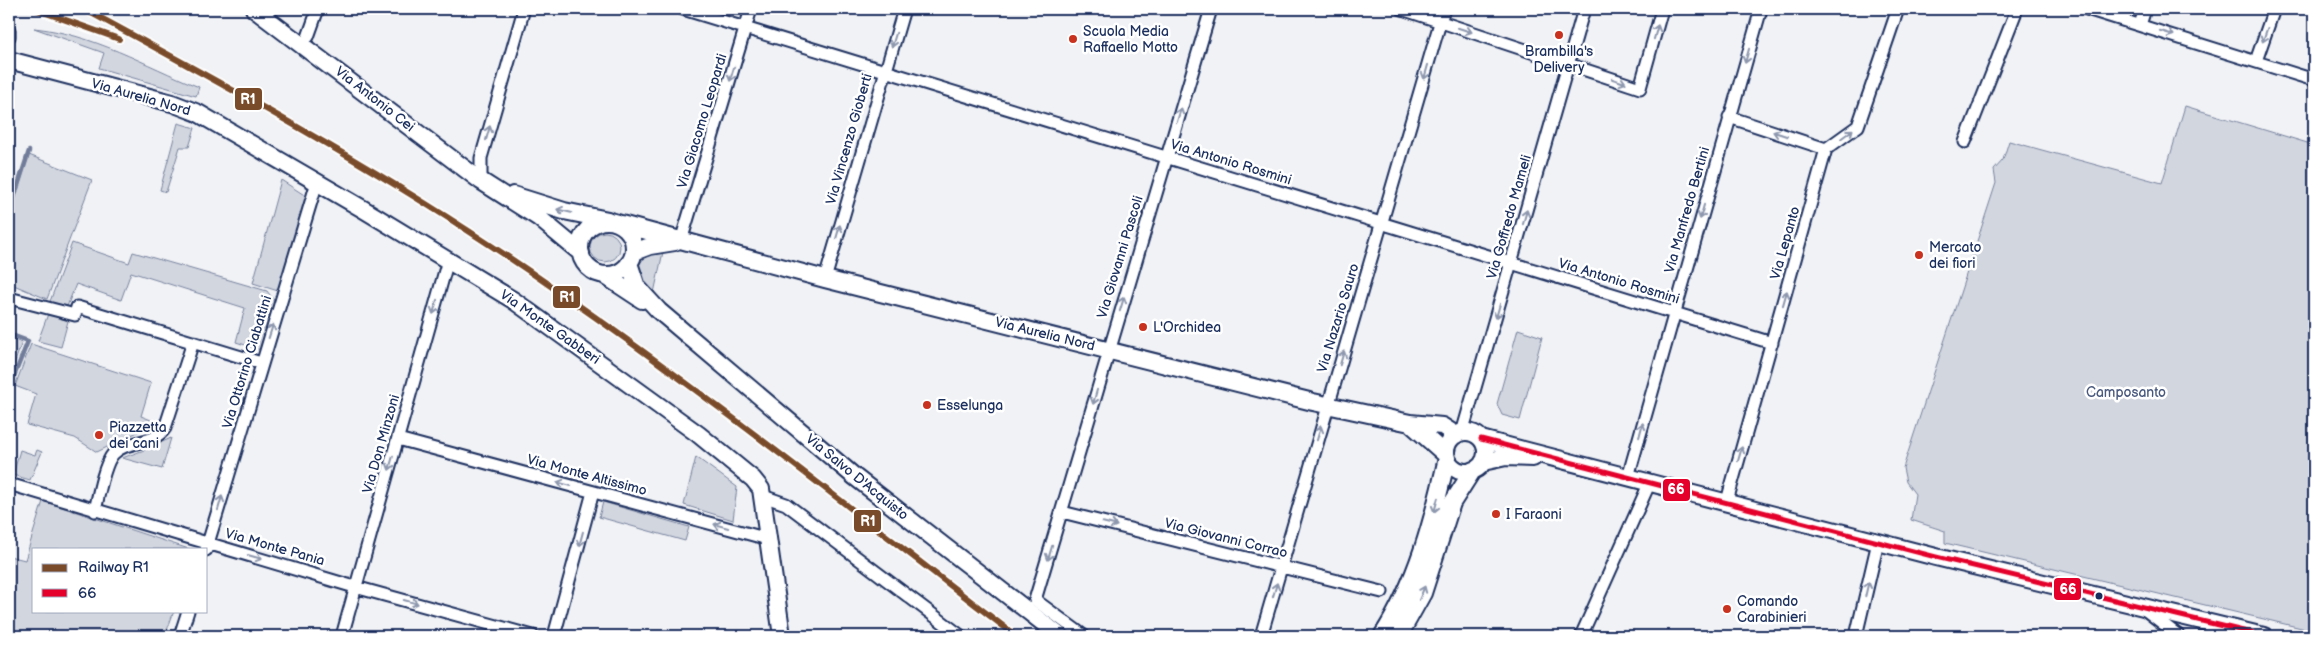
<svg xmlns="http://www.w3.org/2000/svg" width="2323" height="645" font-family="'Balsamiq Sans',sans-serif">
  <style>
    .green { fill: #d2d6df; stroke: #76829e }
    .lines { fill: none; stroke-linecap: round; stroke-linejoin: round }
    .stream { stroke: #707c9a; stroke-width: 4.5 }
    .street-casing { stroke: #1b2f5e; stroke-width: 15 }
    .secondary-casing { stroke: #1b2f5e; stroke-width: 20 }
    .street { stroke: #fff; stroke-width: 11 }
    .secondary { stroke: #fff; stroke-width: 16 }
    .bus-1-casing { stroke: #fff; stroke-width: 9 }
    .bus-1 { stroke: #e4002b; stroke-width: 5 }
    .rail-1-casing { stroke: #fff; stroke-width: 10 }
    .rail-1 { stroke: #7a4b2a; stroke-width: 6 }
    .oneway { stroke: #8d97ae }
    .poi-dot { fill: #c8321e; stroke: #fff; stroke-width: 2 }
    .bus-dot { fill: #1b2f5e; stroke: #fff; stroke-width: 2 }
    .labels { text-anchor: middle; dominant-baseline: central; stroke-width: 5; stroke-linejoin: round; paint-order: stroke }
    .poi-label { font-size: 14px; fill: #1b2f5e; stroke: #fff; text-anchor: start }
    .street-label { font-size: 14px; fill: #1b2f5e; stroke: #fff }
    .park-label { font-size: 14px; fill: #49597e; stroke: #fff }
    .line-badge { stroke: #fff; stroke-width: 2 }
    .badge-label { font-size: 14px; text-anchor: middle; font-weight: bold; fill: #fff }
  </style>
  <rect width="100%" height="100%" fill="#f1f2f5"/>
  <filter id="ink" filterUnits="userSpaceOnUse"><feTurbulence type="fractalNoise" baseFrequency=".02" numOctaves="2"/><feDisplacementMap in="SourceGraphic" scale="10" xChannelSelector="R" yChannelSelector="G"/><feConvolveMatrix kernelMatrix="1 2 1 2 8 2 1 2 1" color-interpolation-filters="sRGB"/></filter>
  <g filter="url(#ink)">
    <path class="green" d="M34,28C93,34 145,65 199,87L196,96L99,68L104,53Z
      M2185,106L2314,145V631L1945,543V531L1911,520L1915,494L1906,482L1903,468L1996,183L1994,170L2003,160L2009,141L2162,183Z
      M178,123L195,128L189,147H180L166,192L160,190Z
      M29,155L92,180L47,299L9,283V219Z
      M281,180L309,198L281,292L253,283Z
      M590 247a15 15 0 1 1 30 0a15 15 0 1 1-30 0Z
      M72,243L129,263L133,252L267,291L276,303L261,350L236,342L245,308L131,272L121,300L76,284L66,309L49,304Z
      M663,252L654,293C650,290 644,286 641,282C631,264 647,253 663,252Z
      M48,314L68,321L61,347L38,341Z
      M1518,329L1542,337L1520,420L1502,415L1497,404Z
      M9,337L22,342L9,379Z
      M31,344L151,383L141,416L151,420L148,427L97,452L75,438L27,425L36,394L15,386Z
      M171,438L162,469L122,458L147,449Z
      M20,450L35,455L37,450L42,452L30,480L13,475Z
      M696,457L737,487L733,520L684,505Z
      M43,501L189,549H34V611H174L165,636H9V556L25,560Z
      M603,502L689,527L685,541L599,517Z"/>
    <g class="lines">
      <path class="stream" d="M9,213L29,151
        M9,334L28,341L9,389"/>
      <g class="street-casing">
        <path id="street" d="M683,9L1772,343
          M1402,9L1640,88L1662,9
          M2087,9L2314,80
          M2140,25L2145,9
          M9,30V37
          M308,37L318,9
          M2256,61L2274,9
          M1729,117L1826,149
          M1965,142L2017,9
          M481,181V158L524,9
          M681,241L751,9
          M825,279L904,9
          M9,298L75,315L77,307L261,363
          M1462,433L1584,9
          M398,439L768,539
          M1628,477L1761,9
          M9,484L348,585L533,636
          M763,496L786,504L961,636
          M1727,501L1826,149L1858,126L1898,9
          M95,511C98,497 104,464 113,454C127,439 153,446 165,428L193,342
          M1062,512L1382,592
          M206,550L317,182
          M2144,609L2179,636
          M180,636L188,611
          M342,636L448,260
          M554,636L593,492
          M1084,636L1035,600L1211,9
          M1261,636L1444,9
          M1581,636L1650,482
          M1856,636L1878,542"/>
      </g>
      <g class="secondary-casing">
        <path id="secondary" d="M254,9L481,181L539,218L581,253
          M9,60L172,103L198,113L363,209L513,300L698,434L753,479L761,489L782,636
          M513,195L564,211L608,220
          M580 248a27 27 0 1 1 54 0a27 27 0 1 1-54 0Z
          M621,224L825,279L1313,402L1410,423L1442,426L1456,435
          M634,252L650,246L675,242
          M629,263L637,287L659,311L855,477L1060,636
          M604,275L642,300
          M1410,423L1446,455
          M1446 452a20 20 0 1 1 40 0a20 20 0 1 1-40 0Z
          M1481,439L1936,557L2264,636
          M1483,462L1506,457L1533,458
          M1382,636C1417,582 1433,520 1447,458
          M1399,636L1423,593L1452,503L1473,470"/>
      </g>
      <use href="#street" class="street"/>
      <use href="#secondary" class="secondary"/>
      <g class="bus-1-casing">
        <path id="bus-1" d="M1481,439L1936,557L2264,636"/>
      </g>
      <use href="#bus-1" class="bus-1"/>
      <g class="rail-1-casing">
        <path id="rail-1" d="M35,9L119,39
          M84,9C244,95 405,184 555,289C713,398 863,519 1016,636"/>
      </g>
      <use href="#rail-1" class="rail-1"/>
    </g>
    <defs><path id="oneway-shaft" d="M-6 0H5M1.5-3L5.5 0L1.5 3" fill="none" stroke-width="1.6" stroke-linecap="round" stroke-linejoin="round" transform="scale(1.25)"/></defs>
    <g class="oneway">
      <use href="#oneway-shaft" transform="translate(1465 30) rotate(18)"/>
      <use href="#oneway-shaft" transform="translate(1656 32) rotate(-74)"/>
      <use href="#oneway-shaft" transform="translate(2167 33) rotate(17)"/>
      <use href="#oneway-shaft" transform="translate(2265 35) rotate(109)"/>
      <use href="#oneway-shaft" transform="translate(894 40) rotate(107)"/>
      <use href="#oneway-shaft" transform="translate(1747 56) rotate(106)"/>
      <use href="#oneway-shaft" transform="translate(1426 72) rotate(106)"/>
      <use href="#oneway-shaft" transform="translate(732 74) rotate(107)"/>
      <use href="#oneway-shaft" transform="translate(1619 81) rotate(18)"/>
      <use href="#oneway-shaft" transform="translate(1179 115) rotate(-73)"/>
      <use href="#oneway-shaft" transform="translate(488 133) rotate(-74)"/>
      <use href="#oneway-shaft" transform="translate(1780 134) rotate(-162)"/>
      <use href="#oneway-shaft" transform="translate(1847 134) rotate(-37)"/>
      <use href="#oneway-shaft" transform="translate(564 211) rotate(-167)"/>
      <use href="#oneway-shaft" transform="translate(1702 212) rotate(106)"/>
      <use href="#oneway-shaft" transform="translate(1525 217) rotate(-74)"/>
      <use href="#oneway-shaft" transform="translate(838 232) rotate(-74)"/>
      <use href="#oneway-shaft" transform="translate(1785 298) rotate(-74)"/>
      <use href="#oneway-shaft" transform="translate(1122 304) rotate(-73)"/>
      <use href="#oneway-shaft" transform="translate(435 307) rotate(106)"/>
      <use href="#oneway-shaft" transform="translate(1498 311) rotate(106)"/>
      <use href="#oneway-shaft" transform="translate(271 331) rotate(-72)"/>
      <use href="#oneway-shaft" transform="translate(1342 358) rotate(-73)"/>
      <use href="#oneway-shaft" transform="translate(1095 397) rotate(106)"/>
      <use href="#oneway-shaft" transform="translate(1641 430) rotate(-75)"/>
      <use href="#oneway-shaft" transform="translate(1319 433) rotate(-74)"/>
      <use href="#oneway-shaft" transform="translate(1740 454) rotate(-74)"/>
      <use href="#oneway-shaft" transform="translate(391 463) rotate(106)"/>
      <use href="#oneway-shaft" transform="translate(564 484) rotate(-165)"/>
      <use href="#oneway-shaft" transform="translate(220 503) rotate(-74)"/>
      <use href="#oneway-shaft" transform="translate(1436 505) rotate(105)"/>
      <use href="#oneway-shaft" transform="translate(1110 524) rotate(14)"/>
      <use href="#oneway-shaft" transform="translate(721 526) rotate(-165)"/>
      <use href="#oneway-shaft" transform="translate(581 539) rotate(105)"/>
      <use href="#oneway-shaft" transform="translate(1050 553) rotate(107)"/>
      <use href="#oneway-shaft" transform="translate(255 557) rotate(16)"/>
      <use href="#oneway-shaft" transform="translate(1867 589) rotate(-77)"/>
      <use href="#oneway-shaft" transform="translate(1275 590) rotate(-73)"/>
      <use href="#oneway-shaft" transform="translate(1422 593) rotate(-67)"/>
      <use href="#oneway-shaft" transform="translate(411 602) rotate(15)"/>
    </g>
  </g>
  <g class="poi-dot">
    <circle cx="1559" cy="35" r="5"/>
    <circle cx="1073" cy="39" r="5"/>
    <circle cx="1919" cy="255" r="5"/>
    <circle cx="1143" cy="327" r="5"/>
    <circle cx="927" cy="405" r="5"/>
    <circle cx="99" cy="435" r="5"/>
    <circle cx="1496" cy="514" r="5"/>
    <circle cx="1727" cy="609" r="5"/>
  </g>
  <circle class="bus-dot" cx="2099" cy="596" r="4.5"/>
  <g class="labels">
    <g class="poi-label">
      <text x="1083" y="31">Scuola Media<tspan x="1083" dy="16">Raffaello Motto</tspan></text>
      <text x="1559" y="51" text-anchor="middle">Brambilla's<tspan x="1559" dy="16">Delivery</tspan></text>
      <text x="1929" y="247">Mercato<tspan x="1929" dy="16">dei fiori</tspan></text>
      <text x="1153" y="327">L'Orchidea</text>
      <text x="937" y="405">Esselunga</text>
      <text x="109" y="427">Piazzetta<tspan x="109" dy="16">dei cani</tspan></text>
      <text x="1506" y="514">I Faraoni</text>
      <text x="1737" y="601">Comando<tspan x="1737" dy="16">Carabinieri</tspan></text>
    </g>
    <g class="street-label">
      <text transform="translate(141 97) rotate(16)">Via Aurelia Nord</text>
      <text transform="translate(375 99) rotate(38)">Via Antonio Cei</text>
      <text transform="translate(702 121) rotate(-73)">Via Giacomo Leopardi</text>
      <text transform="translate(849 139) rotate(-74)">Via Vincenzo Gioberti</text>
      <text transform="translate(1231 162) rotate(17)">Via Antonio Rosmini</text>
      <text transform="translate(1687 210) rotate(-74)">Via Manfredo Bertini</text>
      <text transform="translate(1509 217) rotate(-74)">Via Goffredo Mameli</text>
      <text transform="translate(1785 243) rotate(-74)">Via Lepanto</text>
      <text transform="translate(1120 257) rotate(-73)">Via Giovanni Pascoli</text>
      <text transform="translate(1619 281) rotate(17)">Via Antonio Rosmini</text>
      <text transform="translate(1338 318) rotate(-73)">Via Nazario Sauro</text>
      <text transform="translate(550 327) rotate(35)">Via Monte Gabberi</text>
      <text transform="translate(1045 334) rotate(14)">Via Aurelia Nord</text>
      <text transform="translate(247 362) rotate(-73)">Via Ottorino Ciabattini</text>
      <text transform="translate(381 444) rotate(-74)">Via Don Minzoni</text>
      <text transform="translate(587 475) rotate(15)">Via Monte Altissimo</text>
      <text transform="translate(857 477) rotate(39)">Via Salvo D'Acquisto</text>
      <text transform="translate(1226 538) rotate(14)">Via Giovanni Corrao</text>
      <text transform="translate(275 547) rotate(16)">Via Monte Pania</text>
    </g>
    <g class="park-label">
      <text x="2126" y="392">Camposanto</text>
    </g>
  </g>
  <g class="line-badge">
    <rect x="234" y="87" width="29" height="24" rx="5" fill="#7a4b2a"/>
    <rect x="552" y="285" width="29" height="24" rx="5" fill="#7a4b2a"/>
    <rect x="1662" y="478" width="29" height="24" rx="5" fill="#e4002b"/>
    <rect x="853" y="509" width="29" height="24" rx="5" fill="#7a4b2a"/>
    <rect x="2053" y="577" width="29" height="24" rx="5" fill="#e4002b"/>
  </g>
  <g class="badge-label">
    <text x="248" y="104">R1</text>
    <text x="567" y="302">R1</text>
    <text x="1676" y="494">66</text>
    <text x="868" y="526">R1</text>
    <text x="2068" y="594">66</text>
  </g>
  <rect width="2323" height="645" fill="none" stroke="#fff" stroke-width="30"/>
  <rect x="15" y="15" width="2293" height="615" fill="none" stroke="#1b2f5e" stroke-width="2" filter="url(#ink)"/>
  <rect x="32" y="548" width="175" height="65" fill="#ffffff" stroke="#a4acbf"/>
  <rect x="42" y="564" width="25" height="8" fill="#7a4b2a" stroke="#a4acbf"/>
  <text x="78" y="572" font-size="15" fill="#1b2f5e">Railway R1</text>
  <rect x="42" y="589" width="25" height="8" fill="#e4002b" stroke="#a4acbf"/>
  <text x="78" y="598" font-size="15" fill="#1b2f5e">66</text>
</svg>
